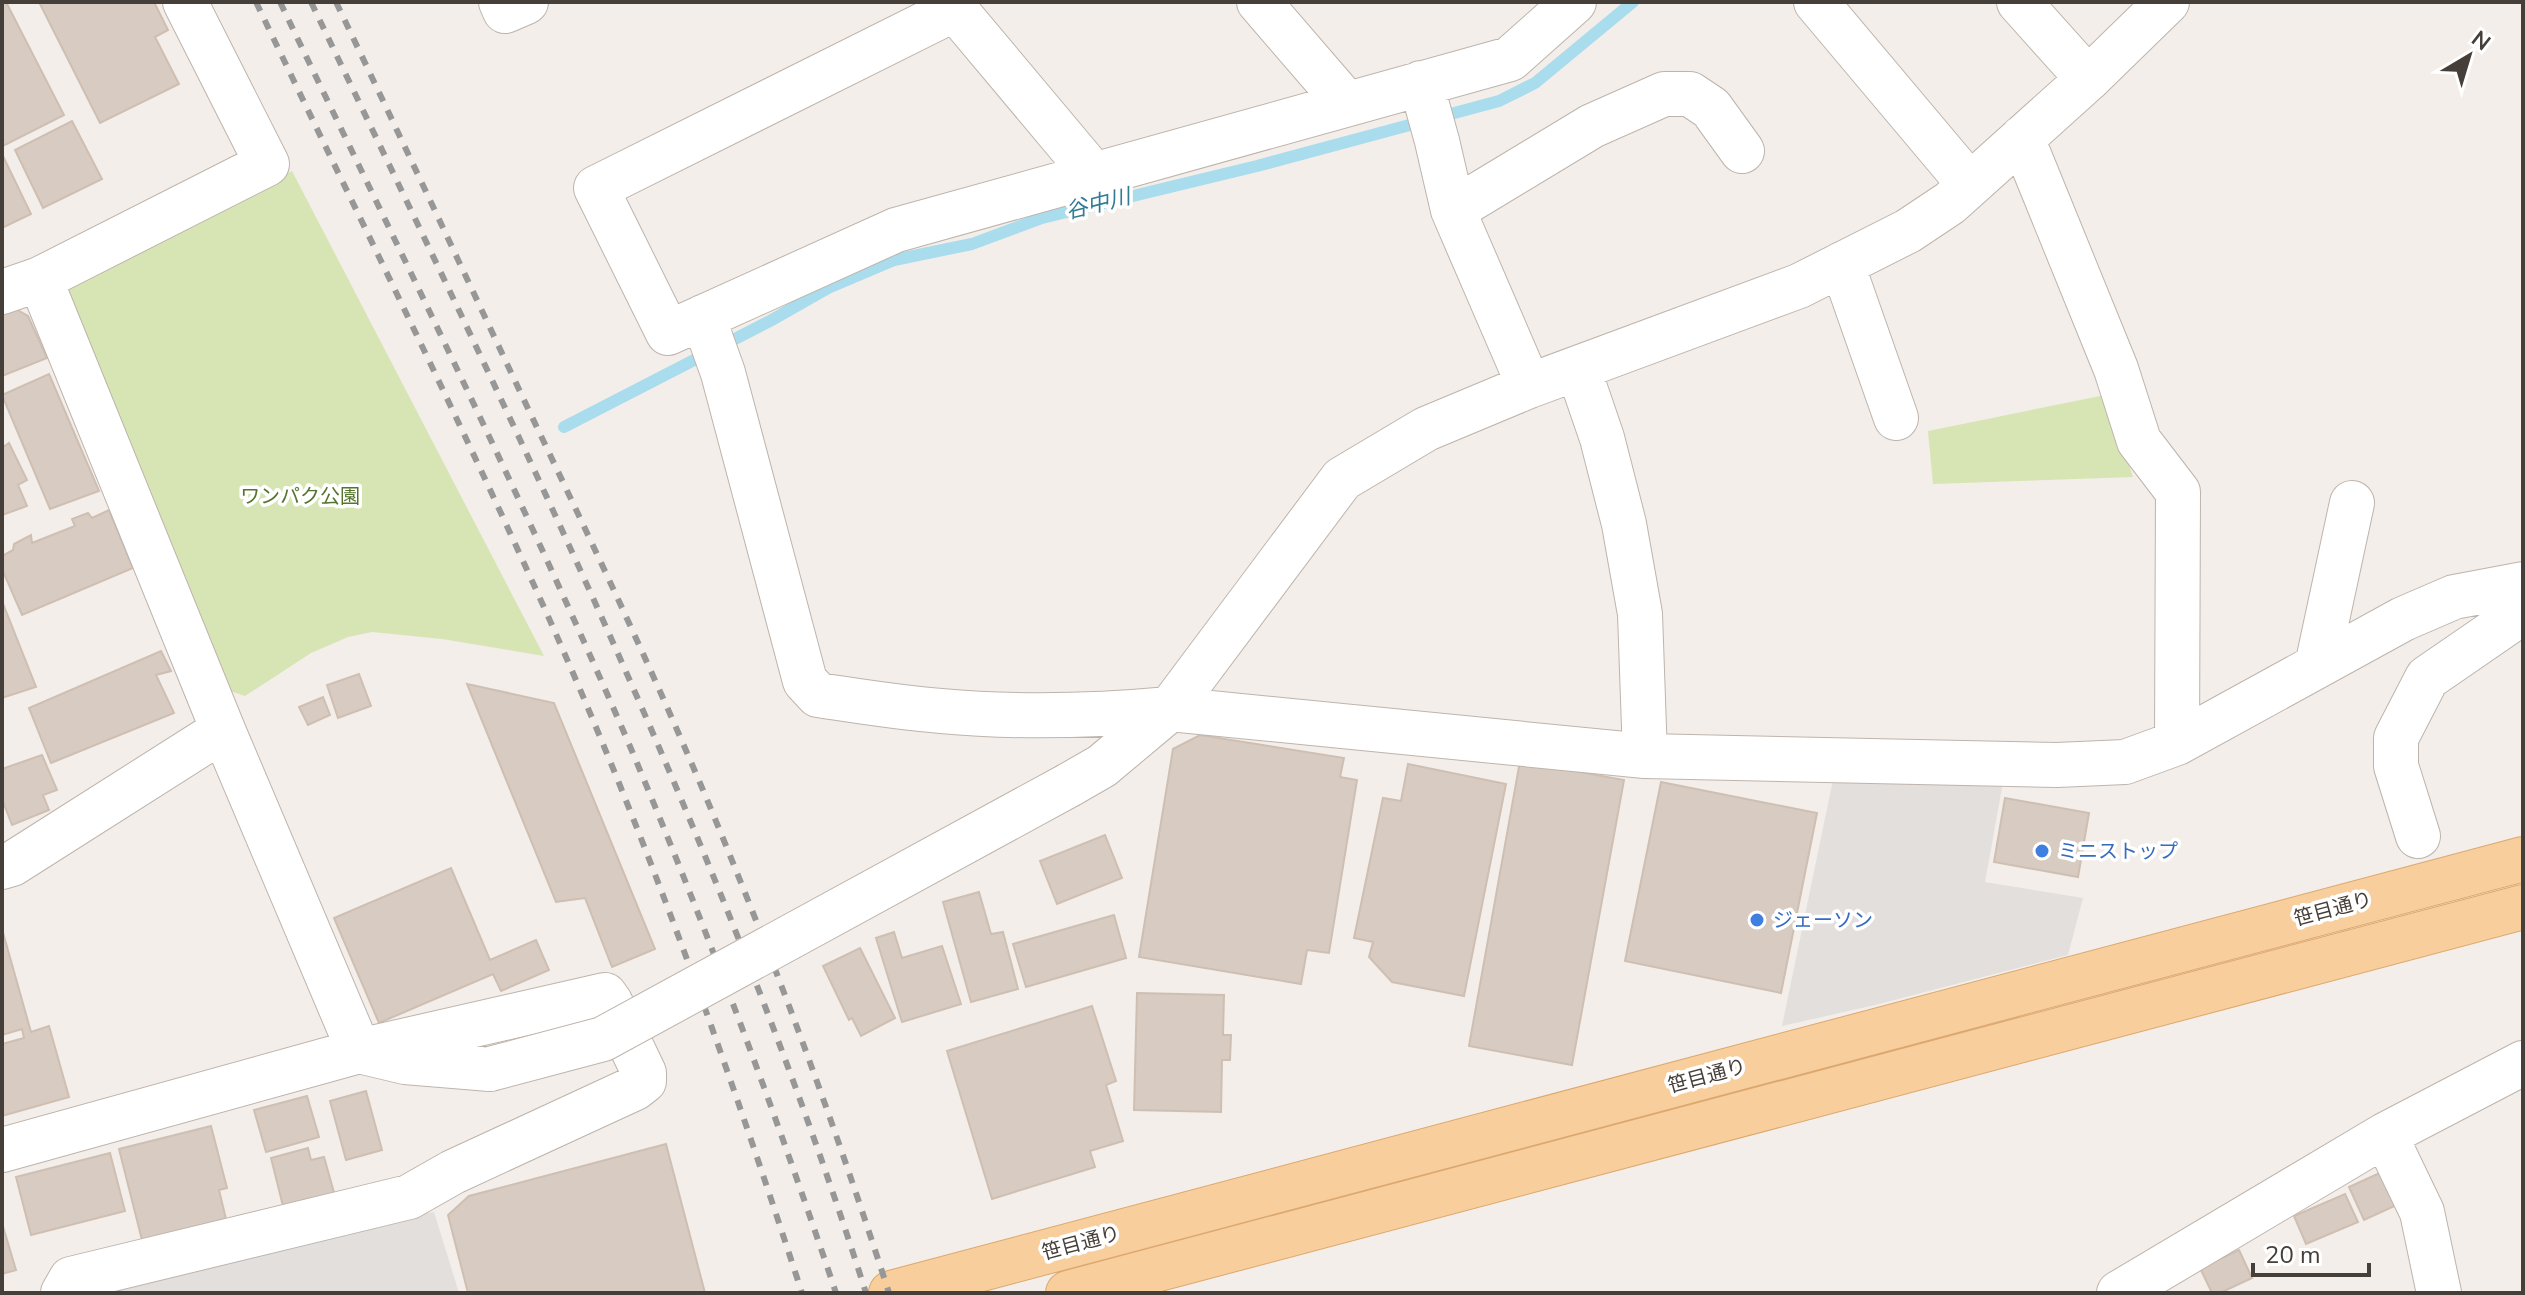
<svg xmlns="http://www.w3.org/2000/svg" width="2525" height="1295" font-family="'Nunito Sans','Noto Sans JP',sans-serif">
  <style>
    .green { fill: #d7e5b4 }
    .parking { fill: #e2dfdd }
    .lines { fill: none; stroke-linecap: round; stroke-linejoin: round }
    .stream { stroke: #a9dcec; stroke-width: 12 }
    .building { fill: #d7cbc2; stroke: #cfbfb2; stroke-width: 2 }
    .minor-casing { stroke: #beb4ac; stroke-width: 46 }
    .major-casing { stroke: #dca86e; stroke-width: 46 }
    .minor { stroke: #fff; stroke-width: 44 }
    .major { stroke: #f8ce9d; stroke-width: 44 }
    .rail { stroke: #979797; stroke-width: 6; stroke-dasharray: 10 10; stroke-linecap: butt }
    .minor-bridge-casing { stroke: #beb4ac; stroke-width: 46; stroke-linecap: butt }
    .minor-bridge { stroke: #fff; stroke-width: 44 }
    .shop-dot { fill: #3f7fe0; stroke: #fff; stroke-width: 3 }
    .labels { text-anchor: middle; dominant-baseline: central; stroke-width: 7; stroke-linejoin: round; paint-order: stroke }
    .park-label { font-size: 20px; fill: #55752e; stroke: #fff }
    .shop-label { font-size: 20px; fill: #366cbe; stroke: #fff; text-anchor: start }
    .street-label { font-size: 20px; fill: #463e38; stroke: #fff }
    .water-label { font-size: 22px; font-style: italic; fill: #317c95; stroke: #fff }
  </style>
  <rect width="100%" height="100%" fill="#f3eee9"/>
  <path class="green" d="M292,171L544,656L442,639L372,632L348,637L311,653L245,696L227,690L63,295L70,281Z
    M2105,395L2133,477L1933,484L1928,431Z"/>
  <path class="parking" d="M1835,770L2004,777L1985,882L2083,898L2068,955L1875,1005L1782,1026Z
    M434,1212L459,1293H95L291,1236Z"/>
  <g class="lines">
    <path class="stream" d="M564,427L770,321L828,288L894,260L972,244L1042,218L1257,166L1499,101L1535,83L1633,2"/>
  </g>
  <path class="building" d="M2,2H6L64,115L3,146Z
    M39,2H154L168,30L155,37L179,84L100,123Z
    M72,121L102,179L43,208L15,150Z
    M2,154L31,214L2,228Z
    M14,308L28,316L47,358L2,376V313Z
    M49,374L99,491L50,509L2,395Z
    M9,443L27,480L18,485L27,506L2,515V445L3,447Z
    M109,510L133,568L22,615L2,569V556L13,550L14,544L31,535L32,543L75,526L72,519L88,513L92,518Z
    M2,601L36,687L2,698Z
    M161,651L171,671L156,675L174,713L51,763L29,708Z
    M359,674L371,706L338,718L327,685Z
    M467,684L554,703L655,949L612,967L585,898L556,902Z
    M323,697L330,715L308,725L299,707Z
    M1200,735L1344,758L1340,777L1357,780L1329,953L1307,950L1301,984L1139,957L1173,749Z
    M42,755L57,790L43,795L49,810L12,825L2,799V769Z
    M1520,761L1624,780L1572,1065L1469,1046Z
    M1408,764L1506,784L1464,996L1392,982L1369,957L1373,942L1354,938L1383,798L1401,801Z
    M1661,782L1817,813L1781,993L1625,961Z
    M2005,798L2089,813L2078,877L1994,862Z
    M1105,835L1122,878L1057,904L1040,861Z
    M451,868L490,960L536,940L549,970L501,991L493,974L379,1023L334,918Z
    M979,892L991,934L1003,932L1018,989L971,1002L943,902Z
    M1114,915L1126,958L1026,987L1013,944Z
    M2,929L31,1032L49,1026L69,1097L2,1116V1044L24,1038L22,1029L2,1035Z
    M894,932L902,958L942,946L961,1004L902,1022L876,938Z
    M860,948L895,1018L861,1036L852,1018L849,1020L823,966Z
    M1137,993L1224,995L1223,1035H1231L1230,1060H1222L1221,1112L1134,1110Z
    M1092,1006L1116,1081L1106,1085L1123,1141L1090,1151L1095,1167L992,1199L947,1051Z
    M366,1091L382,1150L346,1160L330,1101Z
    M307,1096L319,1137L266,1152L254,1110Z
    M211,1126L227,1188L219,1190L226,1219L142,1240L119,1149Z
    M666,1144L705,1293H468L448,1215L469,1196Z
    M308,1148L311,1160L324,1157L335,1196L284,1210L271,1158Z
    M110,1153L125,1211L31,1235L16,1177Z
    M2386,1170L2401,1203L2364,1220L2349,1187Z
    M2345,1194L2358,1222L2306,1244L2294,1216Z
    M2,1223L16,1270L2,1274Z
    M2239,1250L2252,1278L2220,1293H2212L2200,1268Z"/>
  <g class="lines">
    <g class="minor-casing">
      <path id="minor" d="M501,2L505,11L526,2
        M949,2L1094,175
        M1259,2L1347,104
        M1816,2L1970,185
        M2019,2L2088,79
        M955,9L596,188L668,333L896,230L1510,59L1574,2
        M1421,83L1437,141L1453,210L1529,386
        M2022,138L2116,369L2139,441L2178,492L2177,743
        M1453,210L1592,126L1664,94H1690L1711,108L1742,151
        M1842,264L1896,418
        M40,279L223,730L359,1051L605,995L610,1002L644,1073V1081L635,1088L453,1172L409,1197L71,1279L63,1293
        M2,292L40,279L267,164L185,2
        M703,317L723,373L805,681L818,695C858,701 900,708 941,711C1017,718 1094,716 1170,709L1645,756L2057,765L2125,762L2177,743L2403,619L2454,597L2523,584
        M1578,368L1602,438L1624,524L1640,614L1645,756
        M2317,666L2352,503
        M1069,785L1102,766L1170,709L1342,479L1426,429L1529,386L1799,286L1908,231L1950,203L2088,79L2167,2
        M2418,836L2396,766V738L2427,678L2523,612
        M2,867L12,864L223,730
        M2385,1135L2422,1212L2439,1293
        M2,1150L359,1051L405,1062L490,1069
        M2119,1293L2385,1135L2523,1063"/>
    </g>
    <g class="major-casing">
      <path id="major" d="M891,1293L2523,859
        M1068,1293L2523,907"/>
    </g>
    <use href="#minor" class="minor"/>
    <use href="#major" class="major"/>
    <path class="rail" d="M256,2C350,199 448,395 538,594C641,821 725,1056 802,1293
      M280,2C398,248 521,494 629,744C705,924 774,1108 836,1293
      M311,2C513,424 724,846 866,1293
      M336,2C402,140 467,279 532,417C603,566 674,715 735,868C792,1008 843,1150 889,1293"/>
    <g class="minor-bridge-casing">
      <path id="minor-bridge" d="M490,1069L603,1039L1069,785"/>
    </g>
    <use href="#minor-bridge" class="minor-bridge"/>
  </g>
  <g class="shop-dot">
    <circle cx="2042" cy="851" r="8"/>
    <circle cx="1757" cy="920" r="8"/>
  </g>
  <g class="labels">
    <g class="park-label">
      <text x="300" y="496">ワンパク公園</text>
    </g>
    <g class="shop-label">
      <text x="2058" y="851">ミニストップ</text>
      <text x="1773" y="920">ジェーソン</text>
    </g>
    <g class="street-label">
      <text transform="translate(2333 909) rotate(-15)">笹目通り</text>
      <text transform="translate(1707 1076) rotate(-15)">笹目通り</text>
      <text transform="translate(1081 1243) rotate(-15)">笹目通り</text>
    </g>
    <g class="water-label">
      <text transform="translate(1098 204) rotate(-14)">谷中川</text>
    </g>
  </g>
  <rect width="2525" height="1295" fill="none" stroke="#463e38" stroke-width="8"/>
  <g transform="translate(2469 56) rotate(38)" stroke="#ffffff" stroke-width="6" paint-order="stroke">
  <path d="M0-6L14 30L0 20L-14 30Z" fill="#463e38"/>
  <text y="-12" font-size="22" font-weight="bold" text-anchor="middle" fill="#463e38">N</text>
  </g>
  <path d="M2253 1263v12h116v-12" fill="none" stroke="#463e38" stroke-width="4"/>
  <text x="2265" y="1263" font-size="24" fill="#463e38" stroke="#ffffff" stroke-width="6" paint-order="stroke">20 m</text>
</svg>
